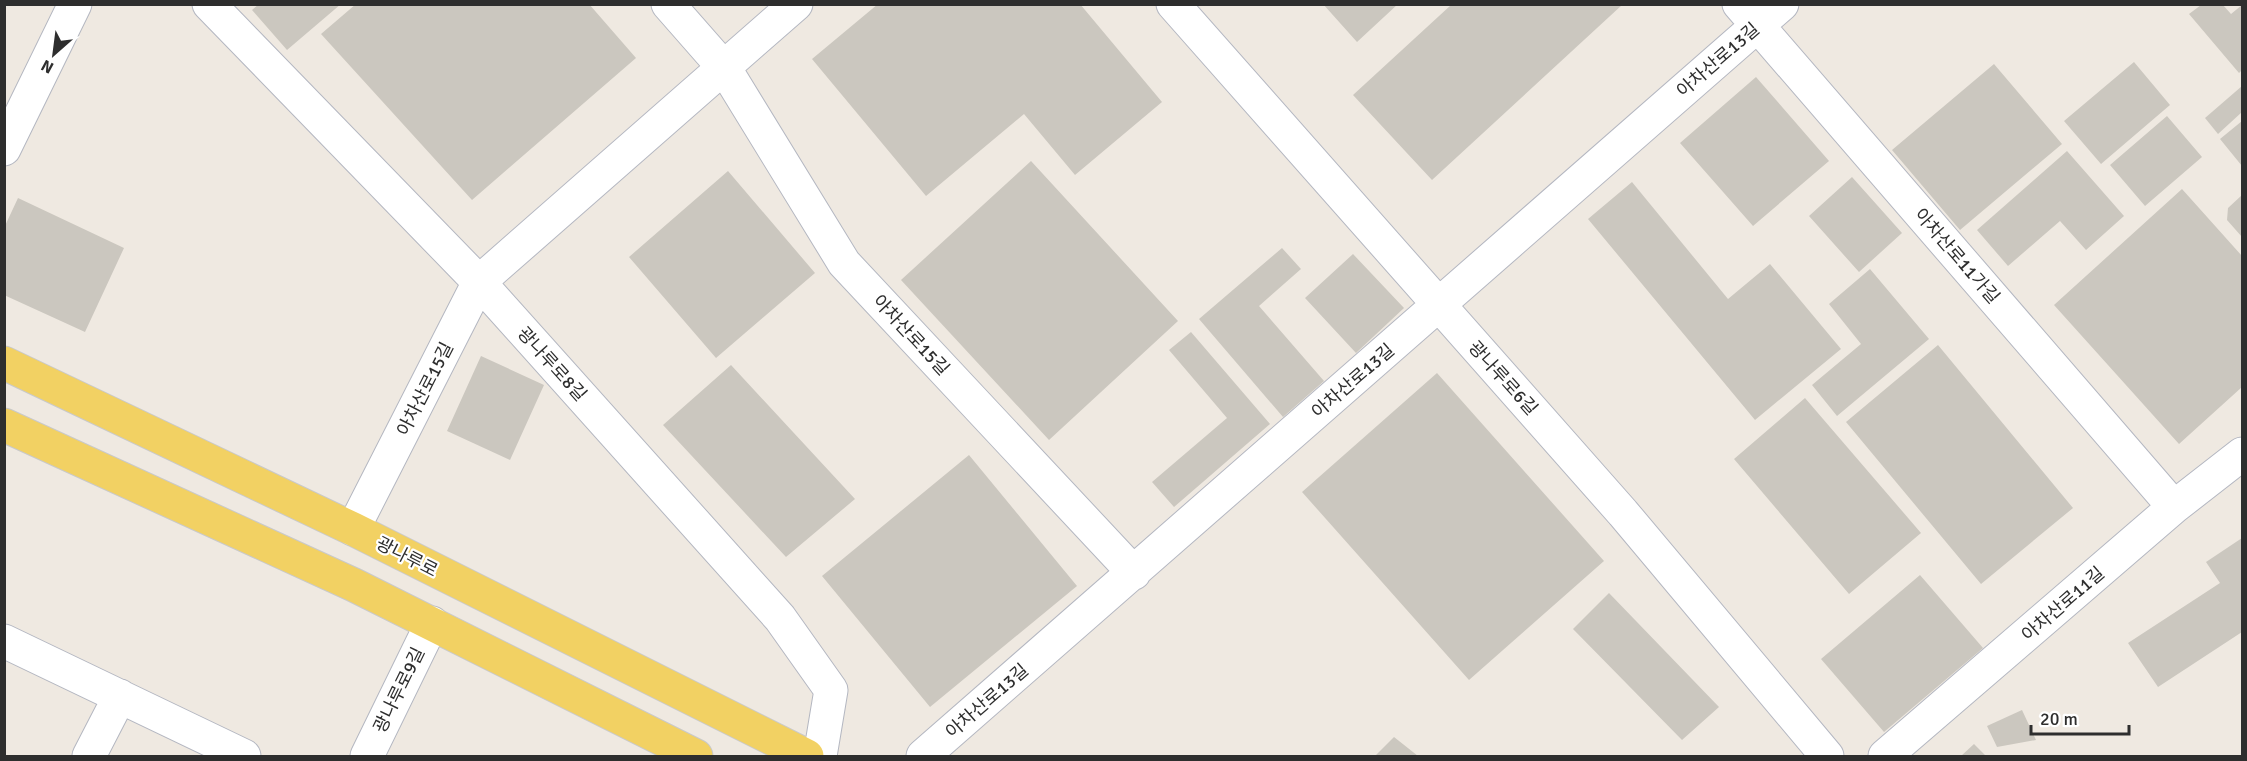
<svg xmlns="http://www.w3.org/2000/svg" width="2247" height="761" font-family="Signika,'Noto Sans KR',sans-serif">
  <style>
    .building { fill: #cbc7bf }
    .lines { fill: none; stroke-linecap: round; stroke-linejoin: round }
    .minor-casing { stroke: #b4b7c1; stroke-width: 35 }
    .major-casing { stroke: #c9c9c9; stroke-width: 35 }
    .minor { stroke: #fff; stroke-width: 33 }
    .major { stroke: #f2d163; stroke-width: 33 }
    .labels { text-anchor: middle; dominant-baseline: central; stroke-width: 4.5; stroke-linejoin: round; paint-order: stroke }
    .street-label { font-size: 18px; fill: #2e2e2e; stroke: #fff }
  </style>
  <rect width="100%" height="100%" fill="#efe9e1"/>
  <path class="building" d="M259,4H341L287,50L252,10Z
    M356,4H589L636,58L472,200L321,34Z
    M878,4H1080L1162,102L1075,175L1024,114L926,196L812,59Z
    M1323,4H1398L1357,42Z
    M1451,5H1622L1432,180L1353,95Z
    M2201,5H2223L2231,14L2242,5V70L2239,73L2189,14Z
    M2134,62L2170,105L2101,164L2064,121Z
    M1994,64L2062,144L1960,230L1892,150Z
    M1756,77L1829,161L1753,226L1680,143Z
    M2242,86V112L2218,134L2205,118Z
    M2167,116L2202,157L2145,206L2110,165Z
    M2242,121V166L2220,139Z
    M2067,151L2124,216L2086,250L2060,221L2008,266L1977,230Z
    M1031,161L1178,321L1049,440L901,280Z
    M728,171L815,273L716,358L629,257Z
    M1852,177L1902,233L1859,272L1809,216Z
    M1632,182L1728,299L1770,264L1841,349L1755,420L1588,219Z
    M2182,189L2242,256V387L2179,444L2054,305Z
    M2242,195V237L2227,220L2228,208Z
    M18,198L124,248L85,332L4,295V228Z
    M1282,248L1301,269L1259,306L1324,381L1283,417L1199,319Z
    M1353,254L1404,308L1356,353L1305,298Z
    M1870,269L1929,339L1837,416L1812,385L1861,344L1829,304Z
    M1191,332L1270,424L1174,507L1152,482L1227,418L1169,350Z
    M1938,345L2073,508L1981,584L1846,422Z
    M481,356L544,385L510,460L447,431Z
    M731,365L855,499L786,557L663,425Z
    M1437,373L1604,561L1469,680L1302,492Z
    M1805,398L1921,533L1849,594L1734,459Z
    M969,455L1077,586L930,707L822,576Z
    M2242,538V632L2158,687L2128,643L2220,583L2206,562Z
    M1920,575L1983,648L1884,732L1821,659Z
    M1609,593L1719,707L1682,740L1573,629Z
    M2022,710L2036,740L1997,747L1987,726Z
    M1394,737L1418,756H1375Z
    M1974,744L1986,756H1961Z"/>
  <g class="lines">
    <g class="minor-casing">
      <path id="minor" d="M209,4L479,282L780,618L831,690L820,756
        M668,4L725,69L844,263L1134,573
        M1173,4L1623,513L1827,756
        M1739,4L2174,507
        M4,149L75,4
        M353,529L479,282L796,4
        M4,641L244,756
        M89,756L120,696
        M367,756L432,623
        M923,756L1782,4
        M1885,756L2174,507L2242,454"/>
    </g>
    <g class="major-casing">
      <path id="major" d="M4,363L353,529L807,756
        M4,425L354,585L696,756"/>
    </g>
    <use href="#minor" class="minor"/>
    <use href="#major" class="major"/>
  </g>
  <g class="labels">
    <g class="street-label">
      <text transform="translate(1718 60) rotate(-41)">아차산로13길</text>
      <text transform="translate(1957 256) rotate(49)">아차산로11가길</text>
      <text transform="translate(911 335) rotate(47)">아차산로15길</text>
      <text transform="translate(552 364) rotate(48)">광나루로8길</text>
      <text transform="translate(1503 378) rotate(48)">광나루로6길</text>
      <text transform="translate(1353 381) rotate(-41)">아차산로13길</text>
      <text transform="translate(425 389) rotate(-63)">아차산로15길</text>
      <text transform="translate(407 557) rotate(27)">광나루로</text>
      <text transform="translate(2063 604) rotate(-41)">아차산로11길</text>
      <text transform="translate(399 690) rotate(-64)">광나루로9길</text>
      <text transform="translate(987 701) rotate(-41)">아차산로13길</text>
    </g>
  </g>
  <rect width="2247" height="761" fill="none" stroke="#2e2e2e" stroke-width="12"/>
  <g transform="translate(54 54) rotate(208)" stroke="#ffffff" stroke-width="4.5" paint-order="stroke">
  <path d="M0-4.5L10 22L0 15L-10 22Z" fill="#2e2e2e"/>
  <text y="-9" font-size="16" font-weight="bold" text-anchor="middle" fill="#2e2e2e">N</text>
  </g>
  <path d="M2031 725v9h98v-9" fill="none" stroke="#2e2e2e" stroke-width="3"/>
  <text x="2040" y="725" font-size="18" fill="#2e2e2e" stroke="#ffffff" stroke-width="4.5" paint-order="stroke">20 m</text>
</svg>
